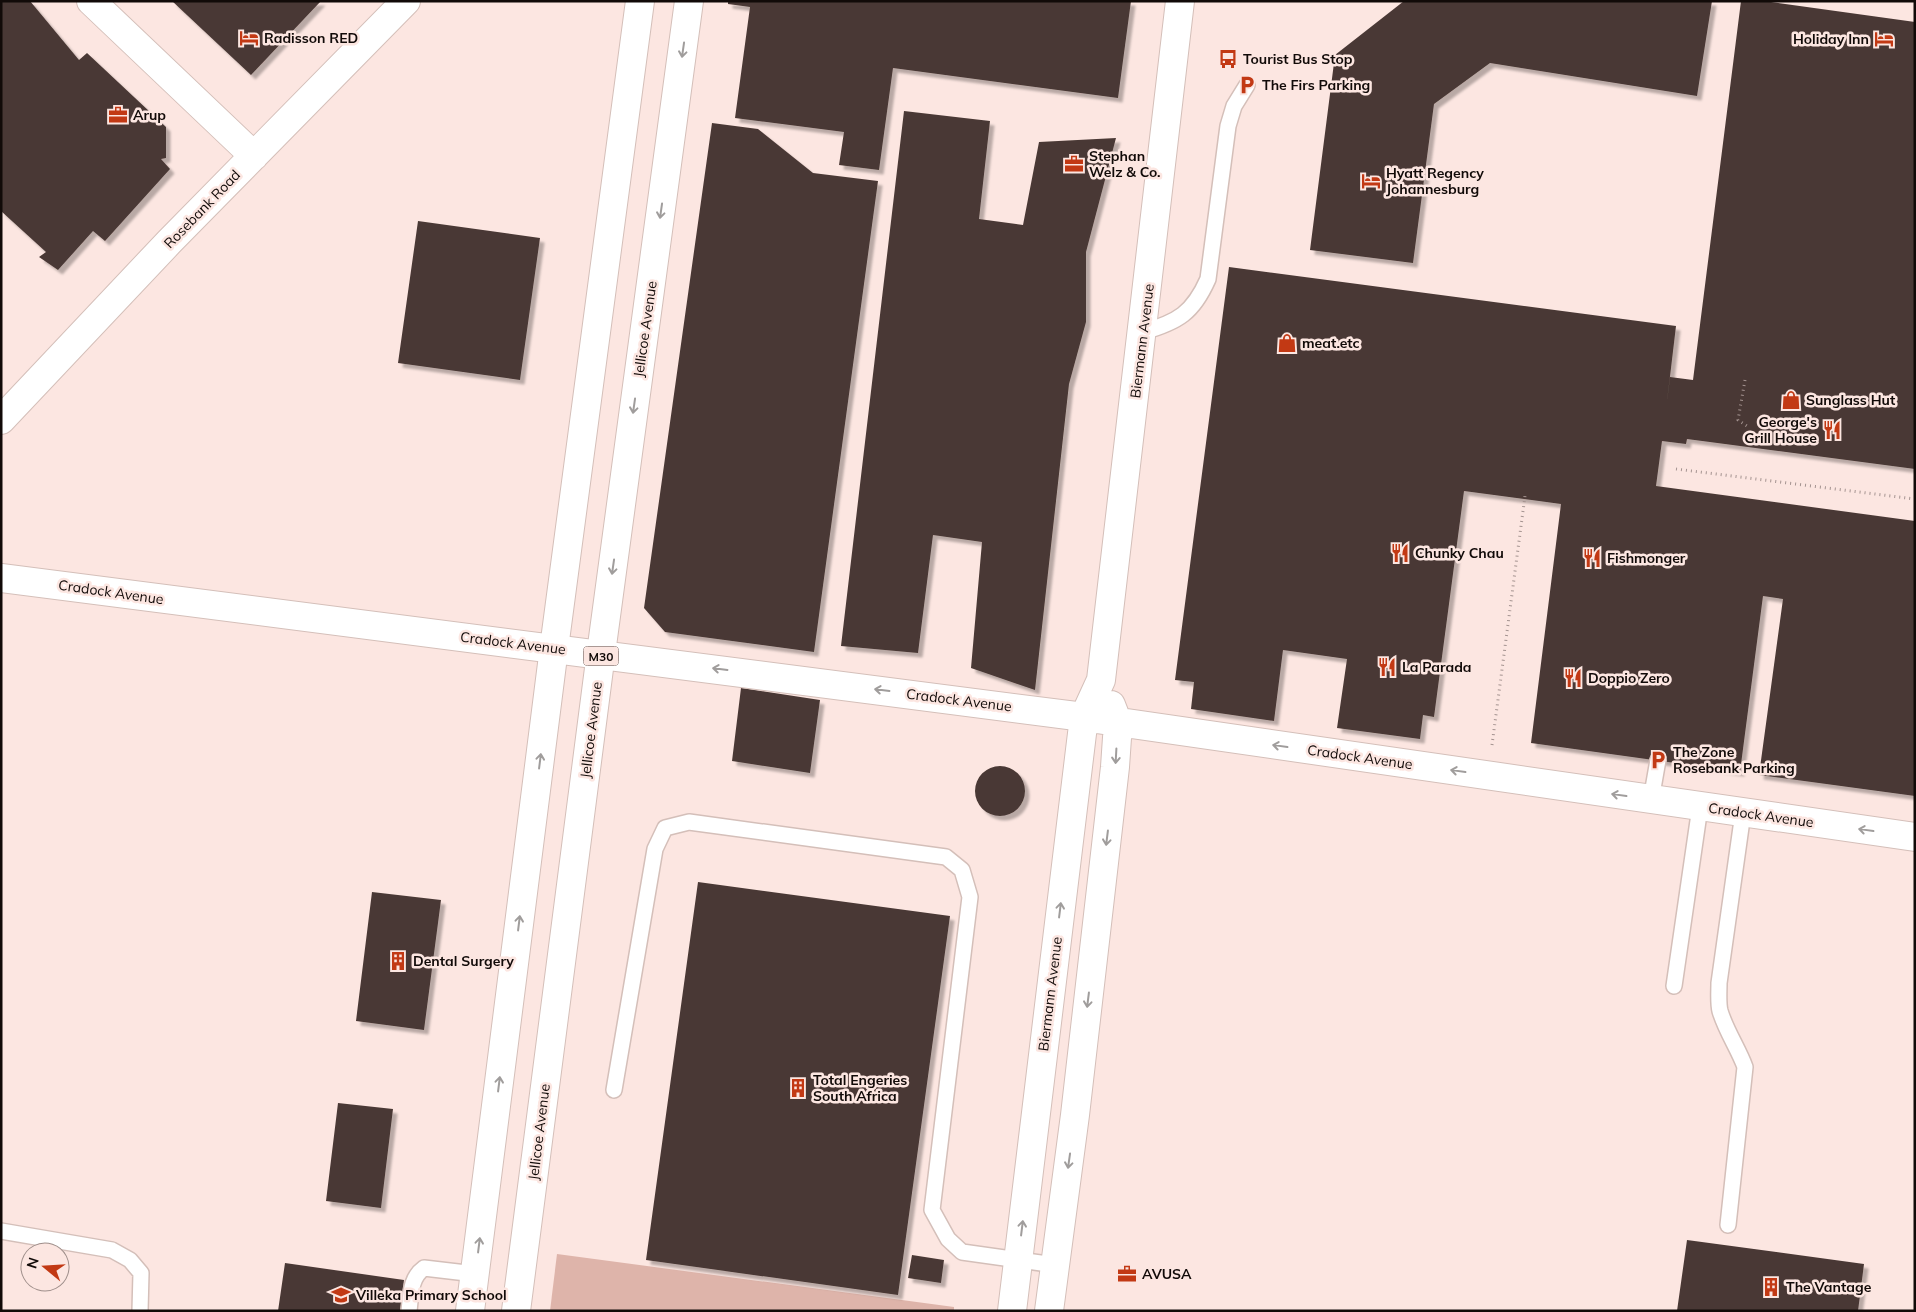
<svg xmlns="http://www.w3.org/2000/svg" width="1916" height="1312" font-family="Mulish,sans-serif">
  <style>
    .green { fill: #deb4aa }
    .building { fill: #4a3935; filter: url(#shadow) }
    .lines { fill: none; stroke-linecap: round; stroke-linejoin: round }
    .service-casing { stroke: #d4bfb9; stroke-width: 18 }
    .minor-casing { stroke: #d4bfb9; stroke-width: 30 }
    .primary-casing { stroke: #d4bfb9; stroke-width: 30 }
    .path { stroke: #a49390; stroke-width: 3; stroke-dasharray: 1 4; stroke-linecap: butt }
    .service { stroke: #fff; stroke-width: 15 }
    .minor { stroke: #fff; stroke-width: 28 }
    .primary { stroke: #fff; stroke-width: 28 }
    .oneway { stroke: #a09d9c }
    .labels { text-anchor: middle; dominant-baseline: central; stroke-width: 5; stroke-linejoin: round; paint-order: stroke }
    .shield { fill: #fce6e1; stroke: #584c49; stroke-width: 1 }
    .shield-label { font-size: 12px; font-weight: bold; fill: #110a08 }
    .poi-label { font-size: 14px; font-weight: bold; fill: #110a08; stroke: #fce6e1; text-anchor: start }
    .street-label { font-size: 14px; fill: #110a08; stroke: #fce6e1 }
  </style>
  <defs>
    <filter id="shadow"><feDropShadow dx="4.5" dy="4.5" stdDeviation="1" flood-color="#0004"/></filter>
  </defs>
  <rect width="100%" height="100%" fill="#fce6e1"/>
  <path class="green" d="M557,1254L954,1307V1311H550Z"/>
  <path class="building" d="M1,1H30L79,60L87,53L166,127V158L161,159L170,169L105,241L93,231L58,270L39,257L46,252L1,211Z
    M172,1H321L251,75Z
    M728,1H1131L1118,98L893,68L879,170L839,165L844,132L735,118L750,7L728,4Z
    M1404,1H1712L1697,96L1490,63L1434,104L1413,263L1310,250L1335,55Z
    M1741,1H1764L1915,22V469L1687,439L1686,444L1662,441L1656,486L1915,521V796L1759,775L1783,599L1763,596L1740,772L1531,743L1561,504L1464,491L1434,717L1423,715L1420,739L1337,728L1347,659L1283,650L1274,721L1191,709L1194,682L1175,680L1229,267L1676,326L1666,410L1670,377L1693,380Z
    M904,111L990,121L979,219L1023,225L1039,142L1116,138L1086,252V322L1069,384L1035,690L971,668L982,542L933,535L918,653L841,646Z
    M712,123L758,129L813,173L878,181L814,652L665,632L644,608Z
    M418,221L540,238L520,380L398,363Z
    M741,688L820,700L810,773L732,761Z
    M975 791a25 25 0 1 1 50 0a25 25 0 1 1-50 0Z
    M698,882L950,916L898,1295L646,1260Z
    M372,892L441,900L424,1030L356,1021Z
    M338,1103L393,1109L381,1208L326,1201Z
    M1687,1240L1864,1264L1858,1311H1677Z
    M912,1255L944,1260L941,1283L908,1278Z
    M285,1263L404,1280L400,1311H278Z"/>
  <g class="lines">
    <g class="service-casing">
      <path id="service" d="M1143,332C1178,322 1193,313 1208,279L1228,126L1234,106L1247,85
        M1651,800L1658,760
        M1674,986L1700,807
        M614,1090L655,849L665,828L689,822L946,857L962,870L970,897L932,1210L948,1239L962,1252L1055,1265
        M1728,1225L1745,1067C1738,1048 1726,1031 1720,1011C1718,1003 1719,992 1719,983L1743,813
        M1,1231L112,1250L130,1260L141,1273L140,1311
        M409,1311C411,1295 410,1278 424,1268L475,1274"/>
    </g>
    <g class="minor-casing">
      <path id="minor" d="M91,1L254,156
        M1,420L169,242L406,1
        M1,578L1084,717L1915,837
        M1012,1311L1084,717L1101,680L1180,1
        M1049,1311L1075,1115L1115,767L1118,723L1111,705"/>
    </g>
    <g class="primary-casing">
      <path id="primary" d="M470,1311L554,648L640,1
        M516,1311L601,653L689,1"/>
    </g>
    <path class="path" d="M1745,380L1738,420L1747,426
      M1676,469L1915,499
      M1492,745L1525,496"/>
    <use href="#service" class="service"/>
    <use href="#minor" class="minor"/>
    <use href="#primary" class="primary"/>
  </g>
  <defs><path id="oneway-shaft" d="M-6 0H5M1.5-3L5.5 0L1.5 3" fill="none" stroke-width="1.6" stroke-linecap="round" stroke-linejoin="round" transform="scale(1.25)"/></defs>
  <g class="oneway">
    <use href="#oneway-shaft" transform="translate(683 50) rotate(98)"/>
    <use href="#oneway-shaft" transform="translate(661 211) rotate(98)"/>
    <use href="#oneway-shaft" transform="translate(634 406) rotate(98)"/>
    <use href="#oneway-shaft" transform="translate(613 567) rotate(98)"/>
    <use href="#oneway-shaft" transform="translate(720 669) rotate(-173)"/>
    <use href="#oneway-shaft" transform="translate(882 690) rotate(-173)"/>
    <use href="#oneway-shaft" transform="translate(1280 746) rotate(-172)"/>
    <use href="#oneway-shaft" transform="translate(1116 756) rotate(93)"/>
    <use href="#oneway-shaft" transform="translate(540 761) rotate(-83)"/>
    <use href="#oneway-shaft" transform="translate(1458 771) rotate(-172)"/>
    <use href="#oneway-shaft" transform="translate(1619 795) rotate(-172)"/>
    <use href="#oneway-shaft" transform="translate(1866 830) rotate(-172)"/>
    <use href="#oneway-shaft" transform="translate(1107 838) rotate(97)"/>
    <use href="#oneway-shaft" transform="translate(1060 910) rotate(-83)"/>
    <use href="#oneway-shaft" transform="translate(519 923) rotate(-83)"/>
    <use href="#oneway-shaft" transform="translate(1088 1000) rotate(97)"/>
    <use href="#oneway-shaft" transform="translate(499 1084) rotate(-83)"/>
    <use href="#oneway-shaft" transform="translate(1069 1161) rotate(98)"/>
    <use href="#oneway-shaft" transform="translate(1022 1228) rotate(-83)"/>
    <use href="#oneway-shaft" transform="translate(479 1245) rotate(-83)"/>
  </g>
  <defs>
    <g id="hotel-bare" transform="scale(1.5)"><path d="M-6-4.5h1.5V1H6V5H4.5V3h-9V5H-6ZM-4 0a1.8 1.8 0 1 1 3.6 0ZM.5 0V-2.5h3Q6-2.5 6 0Z" fill="#c23914" stroke="#fce6e1" stroke-width="2.5" paint-order="stroke"/></g>
    <g id="bus-bare" transform="scale(1.5)"><path d="M-5-6H5V4H4V6H2V4H-2V6H-4V4H-5ZM-3.5-4V0h7V-4ZM-3.5 1.2v1.5H-2V1.2ZM2 1.2v1.5H3.5V1.2Z" fill="#c23914" stroke="#fce6e1" stroke-width="2.5" paint-order="stroke"/></g>
    <g id="parking-bare" transform="scale(1.5)"><path d="M-3.5-5.5H1a3.5 3.5 0 0 1 0 7H-1V5.5H-3.5ZM-1-3.4V-.6H.8a1.4 1.4 0 0 0 0-2.8Z" fill="#c23914" stroke="#fce6e1" stroke-width="2.5" paint-order="stroke"/></g>
    <g id="office-bare" transform="scale(1.5)"><path d="M-6-3h4V-5.5h4V-3h4V5H-6ZM-1-4.5V-3h2v-1.5ZM-6 0V1H6V0Z" fill="#c23914" stroke="#fce6e1" stroke-width="2.5" paint-order="stroke"/></g>
    <g id="shop-bare" transform="scale(1.5)"><path d="M-5-2.5h2.3a2.7 3.5 0 0 1 5.4 0H5L5.5 6h-11ZM-1.5-2.5h3a1.5 2.3 0 0 0-3 0Z" fill="#c23914" stroke="#fce6e1" stroke-width="2.5" paint-order="stroke"/></g>
    <g id="restaurant-bare" transform="scale(1.5)"><path d="M-5-6h1v4h1v-4h1v4h1v-4h1v5L-1.5 .5V6h-2V.5L-5-1ZM5-6V6H3V1.5H1.5Q1.5-4 5-6Z" fill="#c23914" stroke="#fce6e1" stroke-width="2.5" paint-order="stroke"/></g>
    <g id="building-bare" transform="scale(1.5)"><path d="M-4-6H4V6H1V3H-1V6H-4ZM-2.5-4.3h1.7v1.8h-1.7ZM.8-4.3h1.7v1.8H.8ZM-2.5-1h1.7V.8h-1.7ZM.8-1h1.7V.8H.8Z" fill="#c23914" stroke="#fce6e1" stroke-width="2.5" paint-order="stroke"/></g>
    <g id="school-bare" transform="scale(1.5)"><path d="M0-5L7-2L0 1L-7-2ZM-4 1L0 2.5L4 1V4Q0 6-4 4Z" fill="#c23914" stroke="#fce6e1" stroke-width="2.5" paint-order="stroke"/></g>
  </defs>
  <g fill-rule="evenodd">
    <use href="#hotel-bare" x="249" y="38"/>
    <use href="#hotel-bare" x="1884" y="39"/>
    <use href="#bus-bare" x="1228" y="59"/>
    <use href="#parking-bare" x="1247" y="85"/>
    <use href="#office-bare" x="118" y="115"/>
    <use href="#office-bare" x="1074" y="164"/>
    <use href="#hotel-bare" x="1371" y="181"/>
    <use href="#shop-bare" x="1287" y="343"/>
    <use href="#shop-bare" x="1791" y="400"/>
    <use href="#restaurant-bare" x="1832" y="430"/>
    <use href="#restaurant-bare" x="1400" y="553"/>
    <use href="#restaurant-bare" x="1592" y="558"/>
    <use href="#restaurant-bare" x="1387" y="667"/>
    <use href="#restaurant-bare" x="1573" y="678"/>
    <use href="#parking-bare" x="1658" y="760"/>
    <use href="#building-bare" x="398" y="961"/>
    <use href="#building-bare" x="798" y="1088"/>
    <use href="#office-bare" x="1127" y="1274"/>
    <use href="#building-bare" x="1771" y="1287"/>
    <use href="#school-bare" x="341" y="1295"/>
  </g>
  <g class="labels">
    <rect class="shield" x="583.5" y="646.5" width="35" height="19" rx="4"/>
    <g class="shield-label">
      <text x="601" y="656">M30</text>
    </g>
    <g class="poi-label">
      <text x="264" y="38">Radisson RED</text>
      <text x="1869" y="39" text-anchor="end">Holiday Inn</text>
      <text x="1243" y="59">Tourist Bus Stop</text>
      <text x="1262" y="85">The Firs Parking</text>
      <text x="133" y="115">Arup</text>
      <text x="1089" y="156">Stephan<tspan x="1089" dy="16">Welz &amp; Co.</tspan></text>
      <text x="1386" y="173">Hyatt Regency<tspan x="1386" dy="16">Johannesburg</tspan></text>
      <text x="1302" y="343">meat.etc</text>
      <text x="1806" y="400">Sunglass Hut</text>
      <text x="1817" y="422" text-anchor="end">George's<tspan x="1817" dy="16">Grill House</tspan></text>
      <text x="1415" y="553">Chunky Chau</text>
      <text x="1607" y="558">Fishmonger</text>
      <text x="1402" y="667">La Parada</text>
      <text x="1588" y="678">Doppio Zero</text>
      <text x="1673" y="752">The Zone<tspan x="1673" dy="16">Rosebank Parking</tspan></text>
      <text x="413" y="961">Dental Surgery</text>
      <text x="813" y="1080">Total Engeries<tspan x="813" dy="16">South Africa</tspan></text>
      <text x="1142" y="1274">AVUSA</text>
      <text x="1786" y="1287">The Vantage</text>
      <text x="356" y="1295">Villeka Primary School</text>
    </g>
    <g class="street-label">
      <text transform="translate(202 209) rotate(-46)">Rosebank Road</text>
      <text transform="translate(645 329) rotate(-82)">Jellicoe Avenue</text>
      <text transform="translate(1142 341) rotate(-83)">Biermann Avenue</text>
      <text transform="translate(111 592) rotate(8)">Cradock Avenue</text>
      <text transform="translate(513 643) rotate(7)">Cradock Avenue</text>
      <text transform="translate(959 700) rotate(7)">Cradock Avenue</text>
      <text transform="translate(591 730) rotate(-83)">Jellicoe Avenue</text>
      <text transform="translate(1360 757) rotate(8)">Cradock Avenue</text>
      <text transform="translate(1761 815) rotate(8)">Cradock Avenue</text>
      <text transform="translate(1050 994) rotate(-83)">Biermann Avenue</text>
      <text transform="translate(539 1132) rotate(-83)">Jellicoe Avenue</text>
    </g>
  </g>
  <rect width="1916" height="1312" fill="none" stroke="#110a08" stroke-width="5"/>
  <g transform="translate(45 1267) rotate(288)"><circle r="24" fill="#fce6e1" stroke="#9e8e8a"/>
  <path d="M0-4L9 19L0 12L-9 19Z" fill="#c23914"/>
  <text y="-8" font-size="14" font-weight="bold" text-anchor="middle" fill="#110a08">N</text>
  </g>
</svg>
